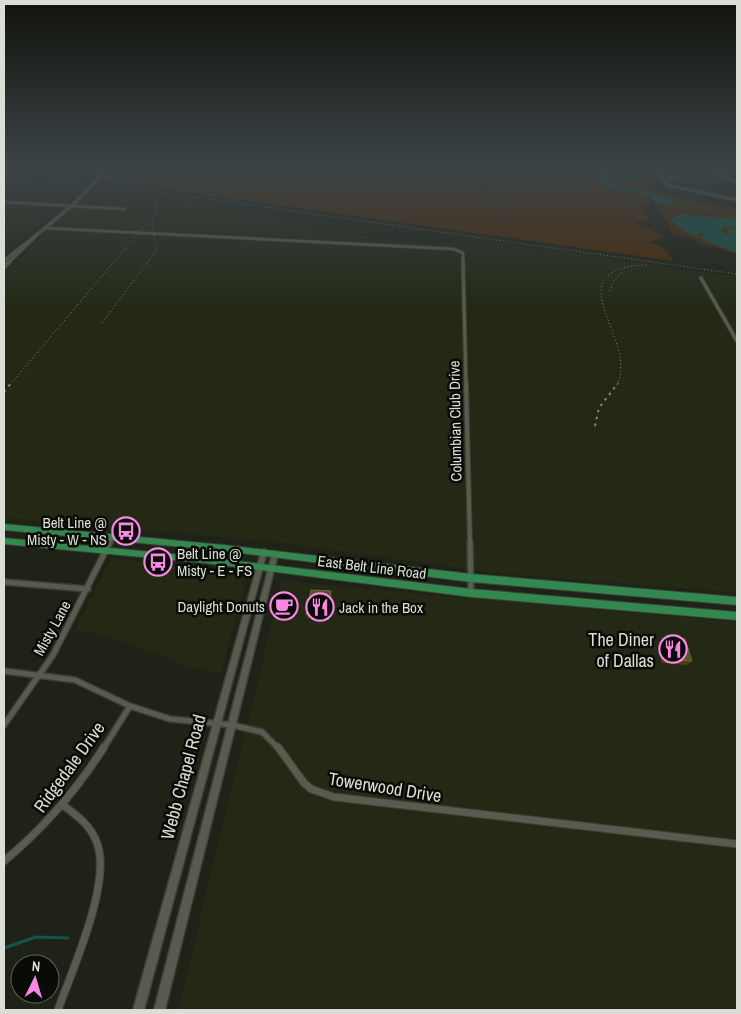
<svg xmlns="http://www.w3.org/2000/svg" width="741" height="1014" font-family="'Archivo Narrow',sans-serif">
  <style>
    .built { fill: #242916 }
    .green { fill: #4b2a08 }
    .water { fill: #15544a }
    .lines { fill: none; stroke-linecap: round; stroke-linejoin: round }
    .stream-far1 { stroke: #15544a; stroke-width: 1 }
    .stream { stroke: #15544a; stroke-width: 3 }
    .minor-far4-casing { stroke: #3b3e35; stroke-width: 4 }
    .minor-far3-casing { stroke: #3b3e35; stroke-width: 5 }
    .minor-far2-casing { stroke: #3b3e35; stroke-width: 6 }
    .minor-far1-casing { stroke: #3b3e35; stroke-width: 8 }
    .minor-casing { stroke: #3b3e35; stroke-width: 9 }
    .tertiary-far1-casing { stroke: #3b3e35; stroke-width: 4.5 }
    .tertiary-casing { stroke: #3b3e35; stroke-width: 5.5 }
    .secondary-casing { stroke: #3b3e35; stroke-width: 3 }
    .primary-casing { stroke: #3b3e35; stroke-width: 2 }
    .minor-far4 { stroke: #585c4e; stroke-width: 2.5 }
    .minor-far3 { stroke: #585c4e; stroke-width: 3 }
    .minor-far2 { stroke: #585c4e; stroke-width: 4 }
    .minor-far1 { stroke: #585c4e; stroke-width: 5 }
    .minor { stroke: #585c4e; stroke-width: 7 }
    .tertiary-far1 { stroke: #585c4e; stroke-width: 3 }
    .tertiary { stroke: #585c4e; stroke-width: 4 }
    .secondary { fill: #585c4e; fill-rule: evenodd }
    .primary { fill: #32884f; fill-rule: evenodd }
    .rail-far1 { stroke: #83867c; stroke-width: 1; stroke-dasharray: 1 2.5; stroke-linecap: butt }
    .rail { stroke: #83867c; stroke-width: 2; stroke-dasharray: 2.5 4.5; stroke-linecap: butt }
    .wall { fill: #4b3f11 }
    .shaded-wall { fill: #332c0a }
    .building { fill: #5a5026; stroke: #6e6641 }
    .labels { text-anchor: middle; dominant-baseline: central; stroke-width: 5; stroke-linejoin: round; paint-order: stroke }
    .street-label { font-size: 15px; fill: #dbded5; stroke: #090b06 }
    .poi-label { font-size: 15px; fill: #dbded5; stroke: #090b06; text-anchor: end }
    .near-poi-label { font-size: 18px; fill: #dbded5; stroke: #090b06; text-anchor: end }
    .near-street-label { font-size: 18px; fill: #dbded5; stroke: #090b06 }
  </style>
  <rect width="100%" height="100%" fill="#1f2216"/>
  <path class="built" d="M20,167H102L92,178Z
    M4,173L86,185L4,257Z
    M95,186L169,197L325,231L398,241L443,244L472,239L737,277V593L493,573L275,542L4,518V272Z
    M111,557L247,577L221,673L188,667L126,642L98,634L75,631Z
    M282,581L737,622V1010H178Z"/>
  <path class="green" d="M111,167H635L643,183L653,191L737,209V254L699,243L692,237L674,235L648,192L649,207H639L651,220L634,222L664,236L649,242L663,247L674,261L101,180Z"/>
  <path class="water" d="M598,167H602L608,174L606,181L613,184L667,198L682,205L656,203L649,195L612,190L599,182V180L604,175Z
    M681,214L737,219V228L724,227L721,231L723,233L729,235V230L737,229V253L701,239L699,237L707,236L706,234L699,233L697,236L684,231L672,221V218Z"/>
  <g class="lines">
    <path class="stream-far1" d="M479,189L493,198
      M682,205L737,213"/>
    <path class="stream" d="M4,948L36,937L68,938"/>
    <g class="minor-far4-casing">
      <path id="minor-far4" d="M654,167L662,181L671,186L737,200
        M704,167L737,182
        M659,176L677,178L664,182
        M4,202L125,209
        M44,228L454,249L463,253V262"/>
    </g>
    <g class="minor-far3-casing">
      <path id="minor-far3" d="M463,261L466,385
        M701,278L737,341"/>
    </g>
    <g class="minor-far2-casing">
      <path id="minor-far2" d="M466,383L470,543
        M109,543L112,537"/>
    </g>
    <g class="minor-far1-casing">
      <path id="minor-far1" d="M470,542L471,593
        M4,582L88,589
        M4,671L75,680L130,706L170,719L232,725L262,732L279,749
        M4,725L53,655L110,542
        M103,749L130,706"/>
    </g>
    <g class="minor-casing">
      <path id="minor" d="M278,747L304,783L311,789L334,797L737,844
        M4,861C44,828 76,791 104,747
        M58,1010C72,970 112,883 97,843C91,826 78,816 64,806"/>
    </g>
    <g class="tertiary-far1-casing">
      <path id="tertiary-far1" d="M4,261C39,232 80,204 107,167
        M9,262L35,237"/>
    </g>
    <g class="tertiary-casing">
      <path id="tertiary" d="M4,267L10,261"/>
    </g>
    <g class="secondary-casing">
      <path id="secondary" d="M264,549L266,550L267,552L144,1010H133L261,552L262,550Z
        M275,551L277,552L278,554L165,1010H154L272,554L273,552Z"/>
    </g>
    <g class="primary-casing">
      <path id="primary" d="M4,524L224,545L471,574L737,597V605L471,582L224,551L4,530Z
        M4,538L205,557L471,589L737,612V620L471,597L205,563L4,544Z"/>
    </g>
    <use href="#minor-far4" class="minor-far4"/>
    <use href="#minor-far3" class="minor-far3"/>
    <use href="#minor-far2" class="minor-far2"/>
    <use href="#minor-far1" class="minor-far1"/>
    <use href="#minor" class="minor"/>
    <use href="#tertiary-far1" class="tertiary-far1"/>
    <use href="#tertiary" class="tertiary"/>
    <use href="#secondary" class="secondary"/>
    <use href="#primary" class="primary"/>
    <path class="rail-far1" d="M4,170L737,274
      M610,291L614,280L622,273
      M102,323L155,252C158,239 149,229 153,216
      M10,385L156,212V200L144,192
      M617,385C640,340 551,269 646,265"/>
    <path class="rail" d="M4,392L11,383
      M595,426L599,408L618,383"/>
  </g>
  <path class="wall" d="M291,595L292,598L288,614L277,613L276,610Z
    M332,596L328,620L307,618L306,614Z
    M666,637L692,661L687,665L662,663L660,654L664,651L661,641Z"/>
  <path class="shaded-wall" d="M331,591L332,596L328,620L327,615Z
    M291,595L292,598L288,614L287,611Z"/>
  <path class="building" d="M311,590L331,591L327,615L306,614Z
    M280,594L291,595L287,611L276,610Z
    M666,637L685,639L692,661L667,659L664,650L669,651Z"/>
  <linearGradient id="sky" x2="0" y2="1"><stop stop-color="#11130c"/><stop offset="0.54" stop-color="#3c4447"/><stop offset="1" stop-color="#3c4447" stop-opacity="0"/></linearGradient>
  <rect width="741" height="309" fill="url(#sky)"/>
  <defs>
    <g id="bus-ring" transform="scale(1.4375)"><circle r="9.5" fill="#090b06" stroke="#fa87e6" stroke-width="1.5"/><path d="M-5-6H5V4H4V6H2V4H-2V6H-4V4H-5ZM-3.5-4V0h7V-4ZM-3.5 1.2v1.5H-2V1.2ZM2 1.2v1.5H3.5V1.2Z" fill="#fa87e6"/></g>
    <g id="cafe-ring" transform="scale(1.4375)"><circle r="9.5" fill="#090b06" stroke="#fa87e6" stroke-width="1.5"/><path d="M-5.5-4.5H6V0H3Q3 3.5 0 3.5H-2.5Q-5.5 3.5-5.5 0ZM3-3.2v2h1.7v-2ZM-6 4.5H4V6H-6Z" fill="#fa87e6"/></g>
    <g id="restaurant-ring" transform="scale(1.4375)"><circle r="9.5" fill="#090b06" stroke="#fa87e6" stroke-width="1.5"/><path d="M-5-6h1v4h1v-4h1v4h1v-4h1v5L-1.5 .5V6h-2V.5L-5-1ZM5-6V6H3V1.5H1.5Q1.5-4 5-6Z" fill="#fa87e6"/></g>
  </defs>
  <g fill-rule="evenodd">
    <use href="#bus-ring" x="126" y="531"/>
    <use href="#bus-ring" x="158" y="562"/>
    <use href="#cafe-ring" x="284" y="606"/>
    <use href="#restaurant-ring" x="320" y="607"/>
    <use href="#restaurant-ring" x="673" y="649"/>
  </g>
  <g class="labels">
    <g class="street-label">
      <text transform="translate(455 421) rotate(-91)">Columbian Club Drive</text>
      <text transform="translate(372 567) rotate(7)">East Belt Line Road</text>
      <text transform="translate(52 628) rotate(-61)">Misty Lane</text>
    </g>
    <g class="poi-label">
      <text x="107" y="522">Belt Line @<tspan x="107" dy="17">Misty - W - NS</tspan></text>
      <text x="177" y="553" text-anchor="start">Belt Line @<tspan x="177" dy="17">Misty - E - FS</tspan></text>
      <text x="265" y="606">Daylight Donuts</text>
      <text x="339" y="607" text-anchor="start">Jack in the Box</text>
    </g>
    <g class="near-poi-label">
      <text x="654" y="639">The Diner<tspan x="654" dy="21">of Dallas</tspan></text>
    </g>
    <g class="near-street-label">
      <text transform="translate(69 767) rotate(-54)">Ridgedale Drive</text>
      <text transform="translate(183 777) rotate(-75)">Webb Chapel Road</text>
      <text transform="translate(385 787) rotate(9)">Towerwood Drive</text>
    </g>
  </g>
  <rect width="741" height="1014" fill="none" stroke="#dbded5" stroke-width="10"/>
  <g transform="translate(35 979) rotate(5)"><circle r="24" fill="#090b06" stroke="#5d5f59"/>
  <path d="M0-4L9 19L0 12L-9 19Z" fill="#fa87e6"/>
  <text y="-8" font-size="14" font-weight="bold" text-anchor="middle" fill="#dbded5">N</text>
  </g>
</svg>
